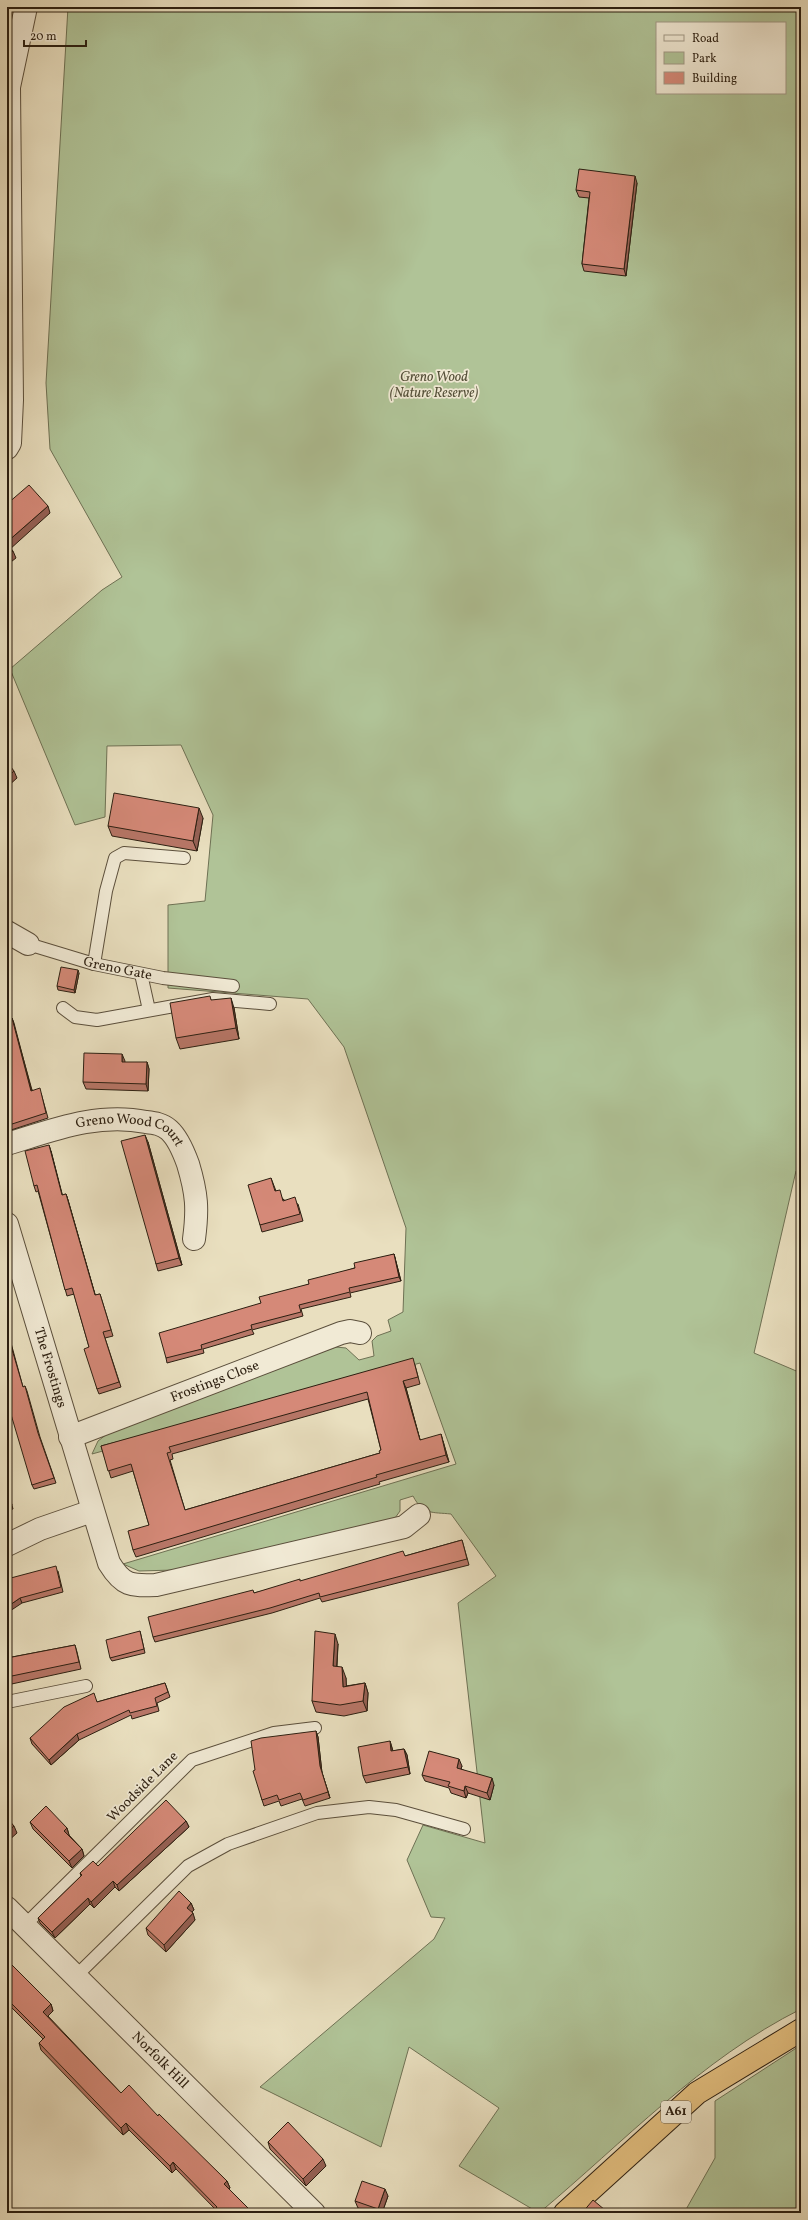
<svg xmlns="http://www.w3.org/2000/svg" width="808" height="2220" font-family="Vollkorn,serif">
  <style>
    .green { fill: #b0c397; stroke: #6e7154; fill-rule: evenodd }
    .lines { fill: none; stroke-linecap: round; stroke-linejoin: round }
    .service-casing { stroke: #5b4f3c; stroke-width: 14 }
    .minor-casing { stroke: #5b4f3c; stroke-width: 24 }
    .trunk-casing { stroke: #2c1f11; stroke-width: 24 }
    .service { stroke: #f1ead5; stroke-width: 12 }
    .minor { stroke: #f1ead5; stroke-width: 22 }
    .trunk { stroke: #e4c080; stroke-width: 22 }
    .wall { fill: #b77667; stroke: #2c1f11; fill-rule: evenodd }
    .shaded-wall { fill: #956054; stroke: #2c1f11 }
    .building { fill: #d58978; stroke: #2c1f11; fill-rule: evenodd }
    .labels { text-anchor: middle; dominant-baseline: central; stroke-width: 3.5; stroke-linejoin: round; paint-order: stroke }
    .shield { fill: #f1ead5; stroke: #675c4c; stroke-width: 1 }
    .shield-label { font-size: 13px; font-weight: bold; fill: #2c1f11 }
    .park-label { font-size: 14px; font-style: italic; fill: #545039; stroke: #f1ead5 }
    .street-label { font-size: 14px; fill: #2c1f11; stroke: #f1ead5 }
  </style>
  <rect width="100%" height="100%" fill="#e9dfbf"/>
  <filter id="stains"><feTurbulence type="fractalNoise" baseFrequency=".005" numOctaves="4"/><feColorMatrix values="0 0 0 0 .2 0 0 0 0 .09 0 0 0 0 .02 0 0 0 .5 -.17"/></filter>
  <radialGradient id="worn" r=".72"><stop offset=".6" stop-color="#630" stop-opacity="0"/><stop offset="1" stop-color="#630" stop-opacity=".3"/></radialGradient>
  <path class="green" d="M68,7H801V1175L796,1171L754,1353L801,1373V2009C701,2059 624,2142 539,2213L459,2166L499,2108L409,2047L381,2147L260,2087L434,1939L445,1918L431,1917L407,1860L423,1825L485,1843L458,1603L496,1576L451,1514C432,1512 423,1515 413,1496L400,1500V1511L395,1518L294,1545L174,1570L139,1571L123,1564L456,1464L420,1363L92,1454L98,1441L116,1427L336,1347L346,1348L359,1360L374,1356L372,1341L377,1336L391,1331L388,1320L403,1312L406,1228L344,1047L308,999L168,988V905L205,901L213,815L181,745L107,746L105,817L75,825L10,669L102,590L122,577L50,449L46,383ZM657,23H785V93H657Z
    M801,2045V2213H684L715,2158V2101Z"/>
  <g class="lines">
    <g class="service-casing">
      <g id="service">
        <path id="s1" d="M28,944L94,964L163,978L233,986"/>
        <path d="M94,964L106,891L115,858L124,853L184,858"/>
        <path d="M141,974L149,1010"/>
        <path d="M63,1008L75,1017L97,1020L213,999L270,1004"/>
        <path d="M7,1702L86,1686"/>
        <path d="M24,1926L192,1760L274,1733L315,1728"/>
        <path d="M75,1977L188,1866L228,1844L317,1813L369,1807L396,1810L464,1829"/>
      </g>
    </g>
    <g class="minor-casing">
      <g id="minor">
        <path d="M7,448L10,443L12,400L9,87L26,7"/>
        <path d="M7,932L28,944"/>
        <path id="s2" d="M7,1144C53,1130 98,1112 146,1122C155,1123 162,1124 169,1130C178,1138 184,1153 188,1164C197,1194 198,1209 194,1239"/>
        <path id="s3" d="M7,1224L109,1563C123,1586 131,1586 156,1585L404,1527L419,1515"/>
        <path id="s4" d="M70,1437L341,1333L350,1331L360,1333"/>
        <path d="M7,1545L40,1529L92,1511"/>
        <path id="s5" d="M7,1908L314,2213"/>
      </g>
    </g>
    <g class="trunk-casing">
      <path id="trunk" d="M565,2213L697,2093L801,2030"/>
    </g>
    <use href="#service" class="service"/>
    <use href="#minor" class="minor"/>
    <use href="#trunk" class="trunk"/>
  </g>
  <path class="wall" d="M637,183L626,276L584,271L582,264L589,198L579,197L576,190Z
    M203,818L197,851L112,836L108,826Z
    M79,973L75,993L58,990L57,986Z
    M211,1000L234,1008L239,1039L180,1049L176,1038Z
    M12,1018L32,1090L41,1093L48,1118L11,1130L9,1125L10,1019Z
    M147,1062L149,1069L148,1091L86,1089L83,1082Z
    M148,1142L182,1265L158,1271L156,1264Z
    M51,1151L62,1195L66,1194L68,1200L95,1295L100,1294L113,1336L105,1338L121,1387L99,1394L97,1389L89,1347L74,1294L67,1296L38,1191L36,1192L34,1186Z
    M271,1178L276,1191L284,1200L298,1204L303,1221L262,1232L260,1225Z
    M394,1254L401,1281L350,1293L351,1297L301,1309L303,1316L252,1330L254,1334L203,1349L204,1353L167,1363L166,1358L261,1303L309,1284Z
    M11,1343L23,1387L25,1386L27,1391L40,1437L56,1483L34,1489L32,1485Z
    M415,1365L420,1384L406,1388L420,1440L443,1441L449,1462L379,1482L380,1484L136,1557L133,1550L149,1525L133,1471L111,1478L101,1446ZM368,1399L381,1450L380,1453L185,1510L170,1460L173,1459L172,1454Z
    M7,1487L13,1509L7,1510Z
    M462,1540L469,1565L322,1602L320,1598L272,1613L155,1642L153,1637L254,1593L405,1556Z
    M58,1571L63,1592L22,1603L7,1579Z
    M140,1631L145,1653L112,1661L110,1658Z
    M338,1644L337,1667L346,1678V1686L365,1683L368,1693L367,1711L344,1716L316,1712L312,1701Z
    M75,1645L77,1652L81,1669L7,1685V1658Z
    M165,1683L170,1697L157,1703L159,1711L132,1719L131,1715L79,1740L51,1765L32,1744L30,1738L97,1702Z
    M316,1731L318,1737L322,1773L330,1798L305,1806L302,1799L281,1806L279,1801L264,1806L262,1800L255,1770Z
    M390,1741L393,1751L404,1749L407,1755L410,1774L366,1783L363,1776Z
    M462,1766L461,1769L494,1785L490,1800L468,1793L466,1798L451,1793L449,1788L425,1781L422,1775Z
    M186,1821L189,1827L119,1891L115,1887L94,1908L90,1904L55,1938L40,1923L38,1918L81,1876L80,1873L98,1866Z
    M30,1822L67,1828L69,1835L82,1849L84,1856L72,1868L33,1829Z
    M191,1903L194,1910L192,1912L195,1920L166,1952L148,1935L146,1928Z
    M7,1960L51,2004L53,2011L48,2016L121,2093L158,2116L227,2181L230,2188L229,2189L253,2213H216L215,2209L176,2169L172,2173L129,2130L123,2135L41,2050L39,2043L43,2039L7,2003Z
    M268,2142L326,2166L306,2186L270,2149Z
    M388,2196L382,2213H373L358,2208L355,2201Z"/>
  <path class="shaded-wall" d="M635,176L637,183L626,276L624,269Z
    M48,506L50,513L9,550L7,546V542Z
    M13,551L16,558L7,565V556Z
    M14,771L17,778L7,787V778Z
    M199,808L203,818L197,851L193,841Z
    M78,970L79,973L75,993L74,990Z
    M231,998L234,1008L239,1039L236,1028Z
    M12,1018L14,1023L33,1096L31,1091Z
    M122,1054L125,1061L124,1069L122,1062Z
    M147,1062L149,1069L148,1091L146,1084Z
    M145,1135L148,1142L182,1265L179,1258Z
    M49,1145L51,1151L64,1201L62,1195Z
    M66,1194L68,1200L97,1301L95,1295Z
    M394,1254L395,1258L401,1281L399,1277Z
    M403,1381L406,1388L422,1447L420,1440Z
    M441,1434L449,1462L446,1455Z
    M20,1598L22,1603L7,1613V1607Z
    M335,1634L338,1644L336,1676L333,1666Z
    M342,1667L346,1678L347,1697L343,1687Z
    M365,1683L368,1693L367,1711L363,1701Z
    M316,1731L318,1737L322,1773L330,1798L320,1766Z
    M77,1734L79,1740L51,1765L49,1760Z
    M390,1741L392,1748L394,1758L391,1751Z
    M404,1749L407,1755L410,1774L408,1767Z
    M459,1759L462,1766L459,1775L457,1768Z
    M492,1778L494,1785L490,1800L487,1793Z
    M465,1786L468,1793L466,1798L464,1791Z
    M186,1821L189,1827L119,1891L117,1885Z
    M14,1826L17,1833L7,1842V1832Z
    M67,1828L69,1835L67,1838L64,1831Z
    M82,1849L84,1856L72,1868L69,1861Z
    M113,1881L115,1887L94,1908L91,1902Z
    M88,1898L90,1904L55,1938L52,1932Z
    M191,1903L194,1910L190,1914L187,1908Z
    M193,1913L195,1920L166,1952L164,1945Z
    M51,2004L53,2011L46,2018L43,2012Z
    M126,2123L129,2130L123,2135L121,2128Z
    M323,2159L326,2166L306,2186L303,2179Z
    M173,2162L176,2169L172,2173L170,2166Z
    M227,2181L230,2188L226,2191L224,2184Z
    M385,2189L388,2196L382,2213H380L378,2209Z"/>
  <path class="building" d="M579,169L635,176L624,269L582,264L590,192L576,190Z
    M29,485L48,506L7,542V504Z
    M7,544L13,551L7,556Z
    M7,762L14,771L7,778Z
    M114,793L199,808L193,841L108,826Z
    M61,967L78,970L74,990L57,986Z
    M210,996L211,1000L231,998L236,1028L176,1038L170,1003Z
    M7,1011L9,1019L12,1018L31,1091L40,1088L46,1113L9,1125L7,1118Z
    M84,1053L122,1054V1062H147L146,1084L83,1082Z
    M145,1135L179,1258L156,1264L121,1141Z
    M49,1145L62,1195L66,1194L95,1295L100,1294L111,1330L103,1332L119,1382L97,1389L84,1349L89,1347L72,1288L65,1290L37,1185L34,1186L25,1151Z
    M271,1178L275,1191L280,1190L283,1201L295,1197L300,1214L260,1225L248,1185Z
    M394,1254L399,1277L349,1288L350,1292L299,1305L301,1312L251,1325L252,1329L201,1345L202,1349L166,1358L159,1333L261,1303L259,1297L309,1284L308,1280L355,1268L354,1263Z
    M9,1339L23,1387L25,1386L38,1433L54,1478L32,1485L7,1401V1340Z
    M413,1358L418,1377L403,1381L420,1440L441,1434L446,1455L376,1475L377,1477L133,1550L128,1531L149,1525L131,1464L108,1471L101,1446ZM367,1392L381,1450L379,1451L380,1453L185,1510L167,1453L171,1452L169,1447Z
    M7,1488L12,1505L7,1506Z
    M462,1540L467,1559L320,1597L319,1593L270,1608L153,1637L148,1617L253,1590L254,1593L300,1579V1581L403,1551L405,1556Z
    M56,1566L61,1587L20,1598L7,1607V1579Z
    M140,1631L144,1649L110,1658L106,1640Z
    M315,1631L335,1634L333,1666L342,1667L343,1687L365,1683L363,1701L340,1705L312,1701Z
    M75,1645L79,1662L7,1677V1658Z
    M165,1683L168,1692L155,1698L157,1706L130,1713L129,1710L77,1734L49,1760L30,1738L64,1707L94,1693L97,1702Z
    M316,1731L320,1766L328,1792L303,1800L300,1793L279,1800L277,1795L262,1800L253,1771L255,1770L251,1741L261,1738Z
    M390,1741L391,1751L404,1749L408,1767L363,1776L358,1747Z
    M429,1751L459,1759L457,1768L492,1778L487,1793L465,1786L464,1791L448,1786L450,1782L422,1775Z
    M166,1800L186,1821L117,1885L113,1881L91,1902L88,1898L52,1932L38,1918L82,1875L80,1873L93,1861L98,1866Z
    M46,1806L67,1828L64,1831L82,1849L69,1861L30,1822Z
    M7,1818L14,1826L7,1832Z
    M179,1891L191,1903L187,1908L193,1913L164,1945L146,1928Z
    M7,1960L51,2004L43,2012L121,2093L129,2085L158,2116L159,2114L227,2181L224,2184L253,2213H219L215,2210L217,2207L173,2162L170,2166L126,2123L121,2128L39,2043L45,2037L7,1999Z
    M288,2122L323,2159L303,2179L268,2142Z
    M362,2181L385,2189L378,2209L355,2201Z
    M593,2200L605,2210L604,2211L606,2213H582Z"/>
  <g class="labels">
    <rect class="shield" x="661" y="2101" width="30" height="22" rx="3"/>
    <g class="shield-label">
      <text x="676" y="2112">A61</text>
    </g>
    <g class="park-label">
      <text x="434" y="377">Greno Wood<tspan x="434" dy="16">(Nature Reserve)</tspan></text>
    </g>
    <g class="street-label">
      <text stroke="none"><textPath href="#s1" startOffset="93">Greno Gate</textPath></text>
      <text stroke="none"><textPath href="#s2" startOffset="129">Greno Wood Court</textPath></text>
      <text stroke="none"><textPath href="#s3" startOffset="150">The Frostings</textPath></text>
      <text stroke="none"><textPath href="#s4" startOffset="155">Frostings Close</textPath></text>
      <text transform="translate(143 1787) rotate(-45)">Woodside Lane</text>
      <text stroke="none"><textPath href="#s5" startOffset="216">Norfolk Hill</textPath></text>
    </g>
  </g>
  <rect width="808" height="2220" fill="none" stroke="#e9dfbf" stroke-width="24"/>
  <rect x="8" y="8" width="792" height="2204" fill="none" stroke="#2c1f11" stroke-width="2"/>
  <rect x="12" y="12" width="784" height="2196" fill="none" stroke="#2c1f11"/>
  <rect x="656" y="22" width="130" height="72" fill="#f1ead5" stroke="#a29987"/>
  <rect x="664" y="35" width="20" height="6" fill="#f1ead5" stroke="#a29987"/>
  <text x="692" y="42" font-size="12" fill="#2c1f11">Road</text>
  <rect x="664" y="52" width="20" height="12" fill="#b0c397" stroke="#a29987"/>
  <text x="692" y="62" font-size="12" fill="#2c1f11">Park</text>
  <rect x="664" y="72" width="20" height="12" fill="#d58978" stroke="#a29987"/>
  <text x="692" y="82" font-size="12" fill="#2c1f11">Building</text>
  <path d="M24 40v6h62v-6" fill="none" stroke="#2c1f11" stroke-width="2"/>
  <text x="30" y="40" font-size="12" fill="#2c1f11" stroke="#f1ead5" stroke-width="3" paint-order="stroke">20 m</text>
  <rect width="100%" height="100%" filter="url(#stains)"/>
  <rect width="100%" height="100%" fill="url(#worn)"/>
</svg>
